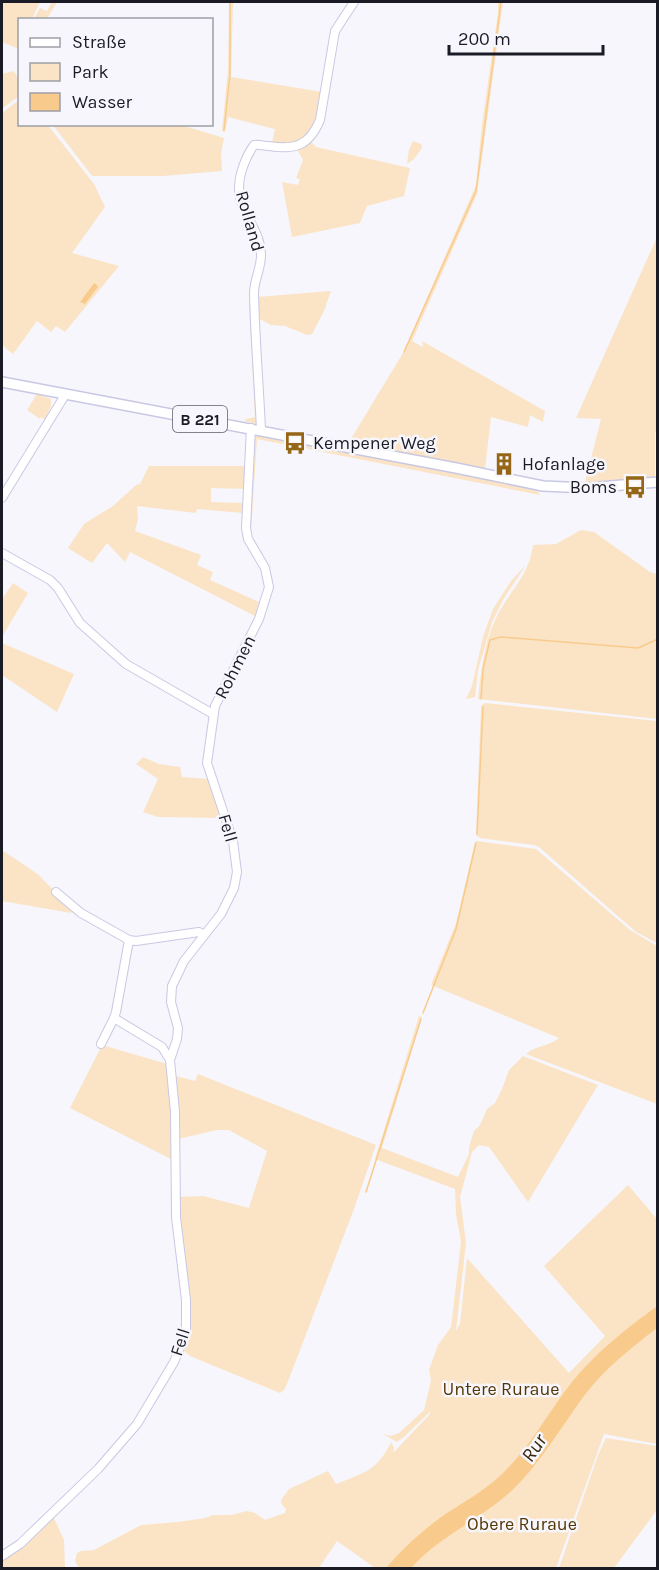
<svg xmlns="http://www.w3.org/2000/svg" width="659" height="1570" font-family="Karla,sans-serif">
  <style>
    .green { fill: #fbe4c6 }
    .water { fill: #f8cb8d }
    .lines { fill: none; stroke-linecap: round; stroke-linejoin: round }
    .stream { stroke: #f8cb8d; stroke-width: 1.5 }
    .minor-casing { stroke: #c8c8e4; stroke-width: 10 }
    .major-casing { stroke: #c8c8e4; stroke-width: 12 }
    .minor { stroke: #fff; stroke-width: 8 }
    .major { stroke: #fff; stroke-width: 9 }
    .labels { text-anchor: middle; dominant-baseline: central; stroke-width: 5; stroke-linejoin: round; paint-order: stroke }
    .shield { fill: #f6f6fc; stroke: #5d5d66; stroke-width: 1.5 }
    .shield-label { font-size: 16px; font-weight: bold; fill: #1b1b25 }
    .street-label { font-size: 18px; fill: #1b1b25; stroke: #f6f6fc }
    .poi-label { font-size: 18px; fill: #1b1b25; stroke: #f6f6fc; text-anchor: start }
    .park-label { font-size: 18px; fill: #543603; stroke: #f6f6fc }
    .water-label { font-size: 20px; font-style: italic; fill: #39270b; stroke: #f6f6fc }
  </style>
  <rect width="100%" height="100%" fill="#f6f6fc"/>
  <path class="green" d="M2,2H40L32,19L20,20L19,49L2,42Z
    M52,2H57L47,19H34L40,8L47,11Z
    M229,2H233L231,77L322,92C320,111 318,132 299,142C292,146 279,145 271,147L275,129L228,117L225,132L222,131L228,69Z
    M498,2H503L477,194L412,341L423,347L422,341L545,411L543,422L530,415L528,427L491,417L485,469L349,442L403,353L476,185L482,124L498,13Z
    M14,71L19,80V96L3,108L2,74Z
    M19,100L20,124L48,125L94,184L105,207L72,253L119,266L65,332L56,326L51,332L37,321L13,354L2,345V113Z
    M53,125H181L224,138L221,154L222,171L163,176H92Z
    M310,141L316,147L410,168L404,196L367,206L360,223L292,237L282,182L298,185L300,179L296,178L303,160L297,149Z
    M413,141L421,144L422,148L414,159L407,164L409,149Z
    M657,237L658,432H655V479L584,486L601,419L576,418Z
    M331,291L324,311L312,334L307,335L285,326L271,325L258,318L257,297Z
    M249,302L252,303L257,422L255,424L245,421L246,419L255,417Z
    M37,394L51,399V406L45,420L41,417L40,419L27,410Z
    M257,435L301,445H315L432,467L538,491L540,495L257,439L251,530L253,542L249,532L253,438Z
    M149,466H245L246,489L211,488V502L246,503L243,513L197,509L196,513L137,506L138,519L135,531L201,555L197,565L213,572L210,580L259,602L255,616L130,552L125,562L107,543L92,563L68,548L84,524L113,506L136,485L140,484Z
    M581,530L594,532L650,572L657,574V719L478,699C481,671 484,643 496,618C510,589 528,579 533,545L556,544Z
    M526,565L504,598L492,622L478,670L475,697L466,699L472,686L483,637L493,609L511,581Z
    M13,583L28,593L2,637V599Z
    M2,643L74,674L57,712L2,675Z
    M485,703L657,721V943L636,932L539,847L534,845L480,838L476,835L481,706Z
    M143,757L159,764L180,767L182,777L208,779L222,818L158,817L143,812L158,779L136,764Z
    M477,841L536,849L630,930L657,946V1104L526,1054C535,1046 549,1046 559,1038L431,985L456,923L475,842Z
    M2,850L39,875L71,909V913L2,901Z
    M419,1016L422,1017L382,1148L458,1177L469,1154V1147L474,1131L480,1125L487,1109L495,1103L502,1089L509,1070L523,1056L598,1085L528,1202L489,1147L479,1145L472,1152L460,1197L466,1243L456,1331L460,1324L467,1258L569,1373L605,1336L544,1266L628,1185L657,1219V1444L604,1434L556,1568H375L337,1541L319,1568H79L75,1561L77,1553L81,1551L94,1550L141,1525L178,1522L205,1518L213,1515H231L247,1511L255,1513L265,1520L285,1513L286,1509L282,1505L281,1500L289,1489L328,1471L336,1484C364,1473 378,1470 391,1442L394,1448L393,1453L429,1415L431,1411L404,1437L397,1442L383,1434L390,1436L399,1433L424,1410L431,1381L429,1370L438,1345L451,1327L461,1242L456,1214L455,1189L375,1159Z
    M102,1045L167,1064L173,1130V1160L70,1108Z
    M198,1074L376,1145L354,1209L287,1384L284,1390L280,1393L190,1356L184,1351L189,1332L178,1197L203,1196L249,1208L267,1151L229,1130H217L178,1139L172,1075L195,1081Z
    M606,1438L657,1446V1510L614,1568H559L598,1455Z
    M53,1516L64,1540L65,1568H2V1559Z"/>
  <path class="water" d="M94,283L97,285L98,287L85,304L80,302Z
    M657,1306V1328C630,1349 604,1369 584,1396C559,1430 539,1466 508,1494C477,1521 439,1537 411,1568H386C403,1548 425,1528 447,1513C467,1500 489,1488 506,1470C532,1444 549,1411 572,1382C596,1352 626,1329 657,1306Z"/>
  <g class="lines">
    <path class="stream" d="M224,130L230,74V2
      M404,352L476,191L501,2
      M481,699L483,669L490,640L501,637L638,648L658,639
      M477,834L483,707
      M423,1013L456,929L476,843
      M366,1192L421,1019"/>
    <g class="minor-casing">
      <path id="minor" d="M261,430C259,385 255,339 254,293C254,279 262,267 261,253C260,229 239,212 239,188C239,174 246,156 254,145C260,144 263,146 269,146C295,150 309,146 320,120L335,31L354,2
        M2,498L65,395
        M2,553L50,580L58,588L80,623L126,664L213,714
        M56,892L81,913L129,940
        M101,1044L114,1018
        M170,1060L162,1047L114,1018L116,1012L129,940L136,941L199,932L204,935
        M2,1556L20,1544L98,1469L137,1424L174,1362L186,1332V1300L176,1217L175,1112L170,1060L177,1039L178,1028L171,1002L172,986L184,961L221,914L234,888L237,872L233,841L207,763L215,706L259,619L269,587L265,568L248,539L246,528L251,428"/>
    </g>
    <g class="major-casing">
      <path id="major" d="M2,382L456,468L543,486L587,488L658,482"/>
    </g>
    <use href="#minor" class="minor"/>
    <use href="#major" class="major"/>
  </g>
  <defs>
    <g id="bus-bare" transform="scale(1.8)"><path d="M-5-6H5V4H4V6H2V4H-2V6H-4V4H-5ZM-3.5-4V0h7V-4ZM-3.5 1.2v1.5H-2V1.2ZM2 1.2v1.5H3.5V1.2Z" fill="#956615" stroke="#f6f6fc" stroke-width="2.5" paint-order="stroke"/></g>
    <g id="building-bare" transform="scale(1.8)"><path d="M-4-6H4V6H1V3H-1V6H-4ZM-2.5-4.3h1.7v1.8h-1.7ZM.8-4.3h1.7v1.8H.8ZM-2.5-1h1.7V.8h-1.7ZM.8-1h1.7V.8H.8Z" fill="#956615" stroke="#f6f6fc" stroke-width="2.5" paint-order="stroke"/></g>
  </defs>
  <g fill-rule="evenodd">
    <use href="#bus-bare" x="295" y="443"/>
    <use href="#building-bare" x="504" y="464"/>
    <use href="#bus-bare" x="635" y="487"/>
  </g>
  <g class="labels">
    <rect class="shield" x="173" y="406" width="54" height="26" rx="4.5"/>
    <g class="shield-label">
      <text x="200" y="419">B 221</text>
    </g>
    <g class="street-label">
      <text transform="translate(250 221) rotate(74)">Rolland</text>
      <text transform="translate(235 667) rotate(-63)">Rohmen</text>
      <text transform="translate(228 828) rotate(74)">Fell</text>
      <text transform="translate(180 1342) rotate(-72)">Fell</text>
    </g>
    <g class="poi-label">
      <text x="313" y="443">Kempener Weg</text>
      <text x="522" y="464">Hofanlage</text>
      <text x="617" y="487" text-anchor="end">Boms</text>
    </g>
    <g class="park-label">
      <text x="501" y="1389">Untere Ruraue</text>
      <text x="522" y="1524">Obere Ruraue</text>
    </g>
    <g class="water-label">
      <text transform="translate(534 1448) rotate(-56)">Rur</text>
    </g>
  </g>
  <rect width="659" height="1570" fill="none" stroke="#1b1b25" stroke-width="6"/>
  <rect x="18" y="18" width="195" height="108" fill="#f6f6fc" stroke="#9e9ea6" stroke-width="1.5"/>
  <rect x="30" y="38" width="30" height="9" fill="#ffffff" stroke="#9e9ea6" stroke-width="1.5"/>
  <text x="72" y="48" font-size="18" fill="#1b1b25">Straße</text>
  <rect x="30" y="63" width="30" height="18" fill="#fbe4c6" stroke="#9e9ea6" stroke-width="1.5"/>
  <text x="72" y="78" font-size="18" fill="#1b1b25">Park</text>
  <rect x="30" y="93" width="30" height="18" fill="#f8cb8d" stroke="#9e9ea6" stroke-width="1.5"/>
  <text x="72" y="108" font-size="18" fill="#1b1b25">Wasser</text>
  <path d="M449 45v9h154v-9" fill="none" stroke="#1b1b25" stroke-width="3"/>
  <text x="458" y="45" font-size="18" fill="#1b1b25" stroke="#f6f6fc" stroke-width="4.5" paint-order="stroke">200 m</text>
</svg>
